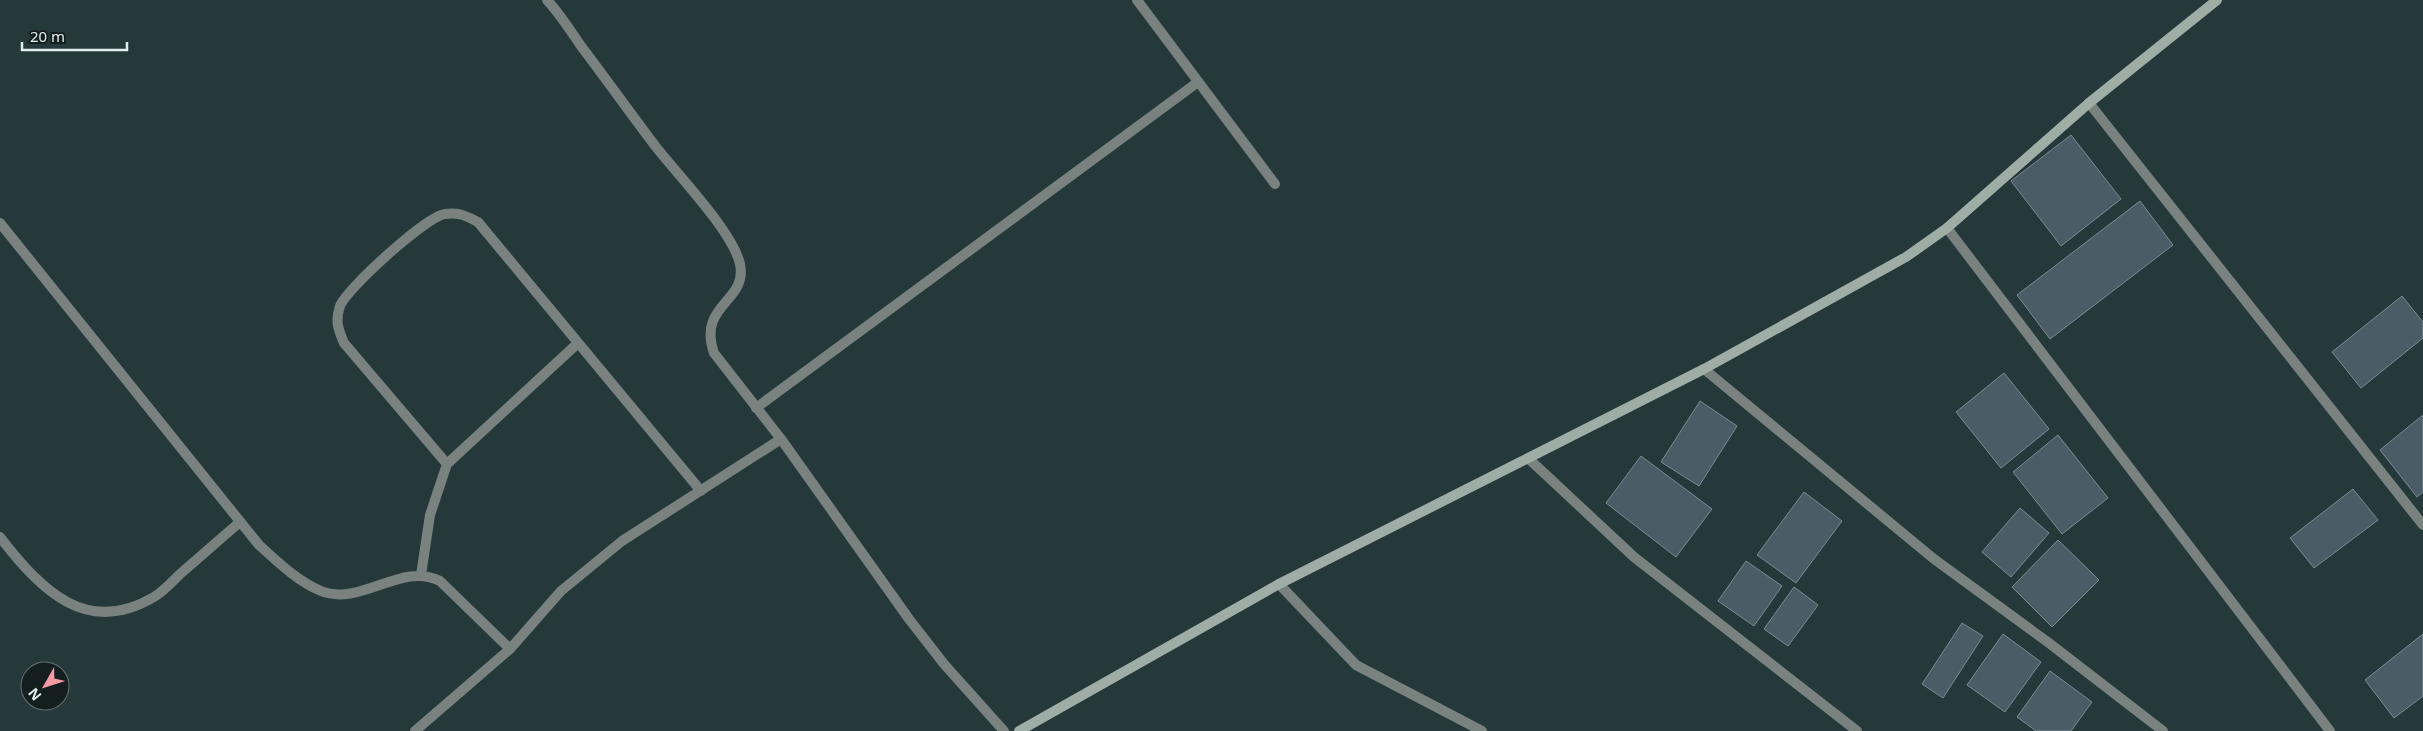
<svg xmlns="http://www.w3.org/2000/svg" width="2423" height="731" font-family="'Noto Sans',sans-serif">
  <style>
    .building { fill: #4c5c66; stroke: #7a8b96 }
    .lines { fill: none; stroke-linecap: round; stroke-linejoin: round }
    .street { stroke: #79827e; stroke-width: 10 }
    .secondary { stroke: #9fada7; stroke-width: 10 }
  </style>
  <rect width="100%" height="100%" fill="#25393b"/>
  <path class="building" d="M2071,135L2121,199L2061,246L2011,181Z
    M2140,201L2173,245L2050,339L2017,295Z
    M2402,296L2423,322V338L2361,388L2332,352Z
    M2004,373L2049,429L2001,468L1956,412Z
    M1700,401L1737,426L1699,486L1661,462Z
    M2423,415V492L2417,497L2380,450Z
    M2058,435L2108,498L2062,534L2013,472Z
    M1641,456L1712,509L1676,557L1606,503Z
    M2353,489L2378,520L2314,568L2290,538Z
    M1804,492L1842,521L1796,583L1757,555Z
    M2020,508L2049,533L2011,577L1982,552Z
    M2058,540L2099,580L2052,627L2012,587Z
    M1746,561L1782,586L1754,626L1718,601Z
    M1794,587L1818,605L1788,646L1764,629Z
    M1962,623L1983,636L1943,698L1922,684Z
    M2003,634L2041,662L2005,712L1967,685Z
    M2423,634V696L2394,718L2365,680Z
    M2050,671L2092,702L2071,731H2036L2017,717Z"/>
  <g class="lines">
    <path class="street" d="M547,0C560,14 570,30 581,46C606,79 631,114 656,147C678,175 733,232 740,264C748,302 697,304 714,353L781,439L909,619L944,664L1004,731
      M1137,0L1275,184
      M2089,103L2423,525
      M0,223L259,545C278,562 297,581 321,591C361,607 402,561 440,581L510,649
      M1947,228L2330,731
      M1704,369L1934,559L2049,643L2163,731
      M756,408L1198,82
      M1529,459L1634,557L1857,731
      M447,464L344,343C338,329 335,321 340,306C347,288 427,216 445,214C459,212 466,216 478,222L701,491
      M0,537C41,590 86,637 154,597C164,591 172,582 180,574C200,557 220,539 240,522
      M421,575L430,515L447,464L578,343
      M1279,584L1356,665L1482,731
      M415,731L510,649L561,591L622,541L781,439"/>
    <path class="secondary" d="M1019,731L1279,584L1704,369L1906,257L1947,228L2089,103L2217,0"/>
  </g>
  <g transform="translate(45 686) rotate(231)"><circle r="24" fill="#151e1f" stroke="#677172"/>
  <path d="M0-4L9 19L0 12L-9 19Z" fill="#f49aa3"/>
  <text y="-8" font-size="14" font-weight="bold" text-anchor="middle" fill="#e1edef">N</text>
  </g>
  <path d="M22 42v8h105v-8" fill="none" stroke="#e1edef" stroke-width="2.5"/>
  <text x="30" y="42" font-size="15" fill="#e1edef" stroke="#151e1f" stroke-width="4" paint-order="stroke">20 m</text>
</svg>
